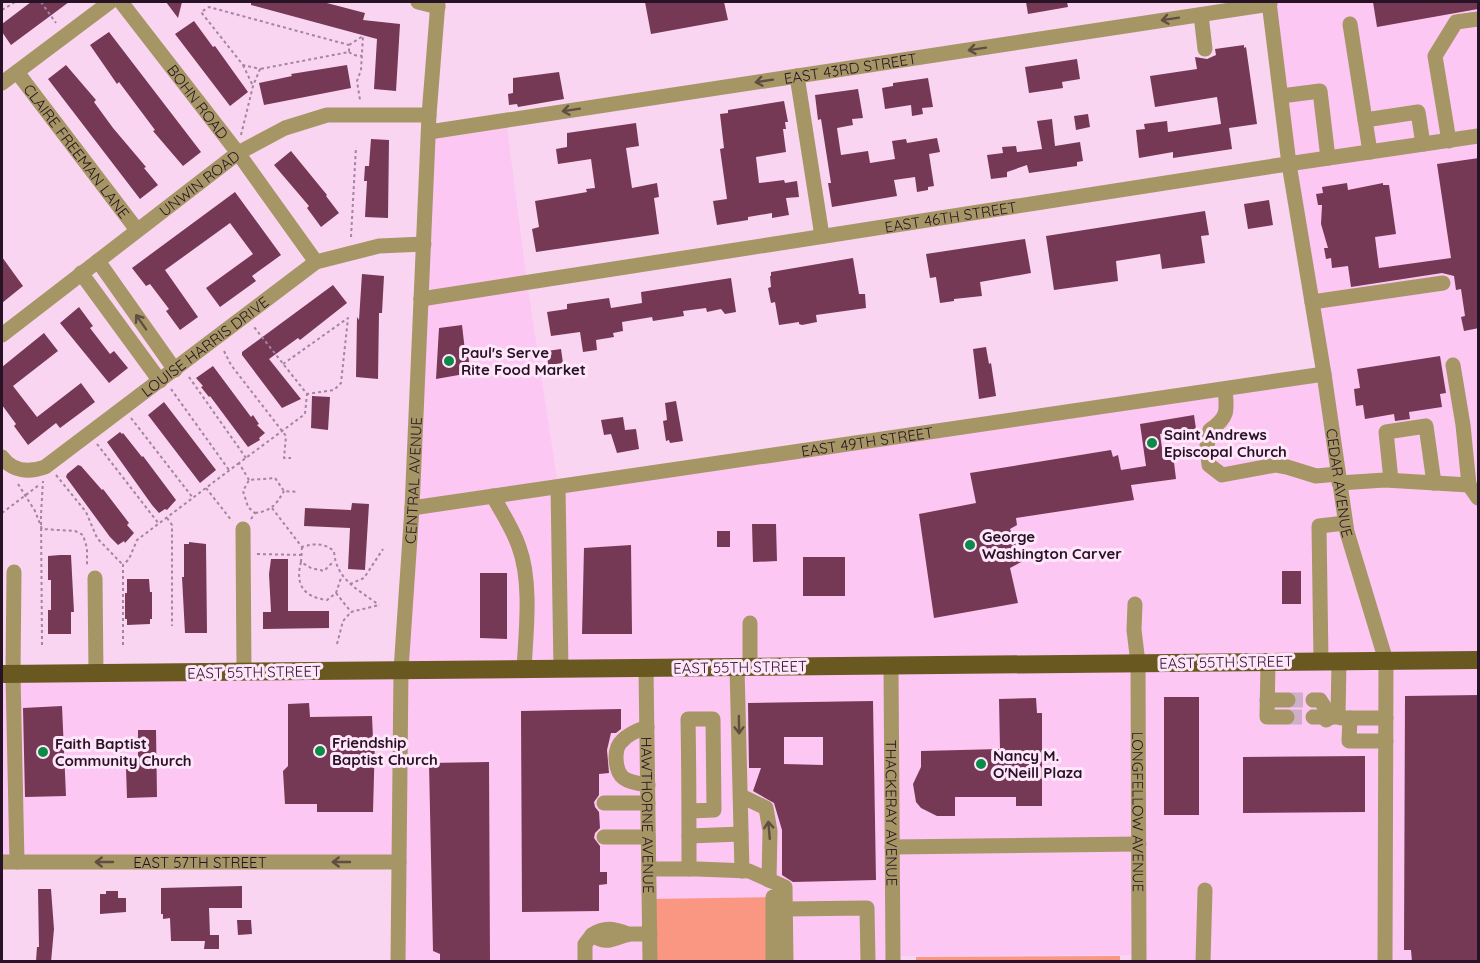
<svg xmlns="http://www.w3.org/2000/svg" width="1480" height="963" font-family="Quicksand,sans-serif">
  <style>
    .built { fill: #fcc7f3 }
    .green { fill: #fa9783 }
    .building { fill: #753855; fill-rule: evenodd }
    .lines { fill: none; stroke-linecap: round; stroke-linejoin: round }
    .minor-tunnel { stroke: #cfaec9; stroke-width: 15; stroke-dasharray: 15 8; stroke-linecap: butt }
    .path { stroke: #a3859e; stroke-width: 2; stroke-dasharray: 3 3; stroke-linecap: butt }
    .minor { stroke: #a69665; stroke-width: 15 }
    .major { stroke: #69581f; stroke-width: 18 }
    .oneway { stroke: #614d42 }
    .poi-dot { fill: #0a8b48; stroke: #ffe6fa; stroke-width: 2 }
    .labels { text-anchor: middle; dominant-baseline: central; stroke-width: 6; stroke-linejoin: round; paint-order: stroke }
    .street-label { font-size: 15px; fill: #281225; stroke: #ffe6fa }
    .poi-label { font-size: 15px; font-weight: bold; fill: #281225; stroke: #ffe6fa; text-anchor: start }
  </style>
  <rect width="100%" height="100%" fill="#f9d5f2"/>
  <path class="built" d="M1269,2H1478V961L1139,962L1138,955L894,956L893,962L398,961L399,863L2,862V674L400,670L429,132L506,120L527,282L558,486L1323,374Z"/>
  <path class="green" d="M773,897V961H650L649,899Z
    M1120,956V962L916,961V957Z"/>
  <path class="building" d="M31,2H69L11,45L2,32V24Z
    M166,2H182L178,18Z
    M251,2H323L365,13L363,20L400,24L396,91L374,89L377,39L251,5Z
    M645,2H724L728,20L651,34Z
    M1026,2H1067L1068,7L1028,14Z
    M1373,2H1477L1478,9L1377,27Z
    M194,21L213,47L215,46L248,92L230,106L175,34Z
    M109,32L201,152L183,166L153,131L155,130L119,82L117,84L90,45Z
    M1244,45V48L1246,47L1257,124L1229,128L1232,149L1173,158V152L1139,158L1136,130L1145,129L1144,124L1167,121L1168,132L1221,124L1217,97L1155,107L1150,76L1197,69L1195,57L1207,59L1216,55L1215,49Z
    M1077,59L1080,79L1062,82L1063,88L1029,93L1025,67Z
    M66,65L96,100L94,102L113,128L146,167L144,168L158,185L140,199L48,79Z
    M347,65L351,88L264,105L259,83L292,76L291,74Z
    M559,72L564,99L518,107L517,104L509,105L508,94L513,93V78Z
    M928,78L933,107L922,108L923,114L912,116L911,105L885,109L882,88L893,86V83Z
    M858,89L863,118L852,119L853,125L837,128L841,155L868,151L870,163L895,159L892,141L906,139L907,143L937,138L940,152L929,154L934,186L928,187V190L917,192L915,177L894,180L897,196L832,207L828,183H831L821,119L818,120L815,95Z
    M784,101L788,122H785L786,129H783L786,152L756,157L759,183L784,180L785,183L797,181L799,197L786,198L789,215L772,218V213L748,217V220L717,225L713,201L727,199L720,149L724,148L720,114L728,113V110Z
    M1088,114L1090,127L1076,130L1074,116Z
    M1052,119L1055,146L1080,142L1083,161L1077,162V166L1029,173L1027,165L1007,172V177L991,179L987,155L1003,153L1002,147L1016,146L1017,152L1042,149L1037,121Z
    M636,123L639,146L626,148L632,188L657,183L659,197L654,198L659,234L536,252L532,229L539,227L535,201L587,192L586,189L595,188L591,159L558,164L556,149L567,147V133Z
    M371,139L389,140L388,218L365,217L367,181H364L365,166H369Z
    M291,151L327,195L326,196L339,213L321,227L307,208L309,206L274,165Z
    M1479,158V328L1464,331L1461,317L1465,316L1461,289L1456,290L1454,276L1442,273L1351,287L1348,266L1332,268L1331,258L1326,259L1324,248H1328L1321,224L1322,205H1318L1316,194L1323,193L1322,187L1347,183L1348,190L1383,183V185H1389L1396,234L1375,237L1379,268L1451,258L1437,164Z
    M235,192L281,255L252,276L256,281L220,307L206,288L253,254L230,223L165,270L198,317L180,330L166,311L169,309L150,284L146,286L132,268Z
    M1269,200L1273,225L1248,229L1244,204Z
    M1205,211L1209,235L1201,236L1205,263L1162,269L1160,254L1116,261L1118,281L1054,290L1046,236Z
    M1025,239L1031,273L980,282L982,296L954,299V301L940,303L936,277L930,278L926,254Z
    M2,257L23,286L2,303Z
    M853,258L859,294H865L866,308L816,315L817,322L802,325L799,324V322L779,325L775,302L771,303L768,288L771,287L770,276H771V272Z
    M362,274L384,276L382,313H379L378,379L356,377L357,317L359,320Z
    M731,278L736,312L725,314L721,309L707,312L706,308L683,311L684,316L653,321L652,317L622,322L623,331L613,333L614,337L596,340L597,350L583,352L580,332L551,336L547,312L567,309V304L609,298L611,308L642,303L641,292Z
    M333,285L347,303L300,340L298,338L269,359L301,399L282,408L242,355V352Z
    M79,307L93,326L90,328L110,354L114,351L128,368L109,383L60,323Z
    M462,325L465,351H468L470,373L436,379L439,328Z
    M44,333L58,351L13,386L37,417L81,383L95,402L60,428L56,423L28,445L14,426L16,424L2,405V367Z
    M986,347L989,364L991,363L996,396L979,399L973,349Z
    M561,349L563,363L548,365L547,351Z
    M1440,356L1446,393L1440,394L1442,407L1409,412L1410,419L1395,421L1394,414L1365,419L1363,405L1356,406L1354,389L1360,388L1357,369Z
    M213,366L251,417L253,415L259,424L257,425L265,433L259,438L260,440L248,447L210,396L209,397L201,387L203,386L196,378Z
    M312,396L330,397L328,430L311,428Z
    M676,401L683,441L670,443L669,440L666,441L663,421L667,420L665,403Z
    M164,402L216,470L200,483L148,415Z
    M1194,415L1196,429L1160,434L1163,455L1173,454L1176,479L1131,485L1134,500L1016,518L1017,525L1010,529L1023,561L1010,568L1018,603L934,618L919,514L976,503L970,473L1111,450L1113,457L1118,455L1121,470L1146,466L1140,424Z
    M623,417L625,430L636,429L639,449L617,453L611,434L604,435L601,420Z
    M120,432L122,434L123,433L142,457L143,456L176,500L167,510L165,509L159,513L152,505L107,442Z
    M78,465L81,466L102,490L103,489L129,523L127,525L134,533L125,543L124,541L118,545L110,537L66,477L67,474Z
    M352,503L369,504L365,570L348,569L350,528L304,526L305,508L351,510Z
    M752,524H776L777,561L753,562Z
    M717,531H730V547H717Z
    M189,542L206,544L207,633H185L182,577H184V544H189Z
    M631,545L632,634H582L584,548Z
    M60,555H71L74,612H71V634H48V610H51V580H48V556Z
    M803,557H845V596H803Z
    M271,559H288V611H329V628L263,629V612H271L269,574Z
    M1282,571H1301V604H1282Z
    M480,573H507V639L480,638Z
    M127,579H149L150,592H152V619H150V624L127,625V619H125V593H127Z
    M1479,695V962H1412L1411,950H1404L1405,696Z
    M1164,697H1199V815H1164Z
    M1036,698L1037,713H1042V806H1016V797H955V816H937L921,808L916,802L913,784L921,767V751L1000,749L999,699Z
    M873,701L876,880L793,882L782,875V830L774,803L753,791L761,768H749L748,703ZM784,737H823V765L784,764Z
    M309,703L310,717L372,716L373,739H375L373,812H317V804H285L283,771L288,766V704Z
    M62,706L66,796L25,797L23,708Z
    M621,709V729L616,733H611L607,750L609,773L599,774V795L594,802L595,807L599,812L600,828L595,833L594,838L600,846V872H607V884L599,885V911L522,912L521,711Z
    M138,730H156L157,797L127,798L126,768H138Z
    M1365,756V812L1243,813V757Z
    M489,762L490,962H440V954L433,951L429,763Z
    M242,886V908H209L210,935H219V949H204L205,941H171L170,918L163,919V914H161V888Z
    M38,889H51L54,929L51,962L36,961L37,947H39Z
    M106,891H118V898H126V912L100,914V894H106Z
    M237,920H251L252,934L238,935Z"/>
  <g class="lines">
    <path class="minor-tunnel" d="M1288,700H1313
      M1287,717H1313"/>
    <path class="path" d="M41,2L56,23
      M2,10L15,2
      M349,45L363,36L361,70L357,81L360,100
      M349,52L353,55L362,56
      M243,65L253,86
      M241,135L253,86L260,69L243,65L201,12L209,7L349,45V52L260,69
      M351,237L356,147
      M224,351L231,365L286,436L284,458H291
      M283,364L348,318L341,383L334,390L307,394
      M189,377L246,458
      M171,389L229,470
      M131,418L193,498
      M97,444L159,524
      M56,475L86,512L97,538L123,565
      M249,480L239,463L305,414L307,394L254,327
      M18,484L35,511L42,529L75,531L83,535L87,548V567
      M206,488L232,521
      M272,508L302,547C315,543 324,543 334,551C336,580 358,589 379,605
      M2,513L39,485
      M255,513C271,511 276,505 284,491
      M167,518L172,525V626
      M251,519L255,513L248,507L243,491L249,480L275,478L284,491L298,492
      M302,547L301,562L311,568L324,571L334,561
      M257,554L302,555
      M301,562C295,584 303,597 327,600L336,593L341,578
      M350,584L364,578L383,549
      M336,593L351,612L379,605
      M337,644L343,621L351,612
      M42,645L41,515L43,481
      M123,645V565L129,559L137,540L239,463"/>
    <g class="minor">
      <path id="s1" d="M121,2L238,153L316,262"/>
      <path d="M418,2L438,7"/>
      <path id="s2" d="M1269,2L1289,164L1324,374L1347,532L1386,661L1385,962"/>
      <path d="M1201,15L1205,49"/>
      <path d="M1350,24L1370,152"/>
      <path id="s3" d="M17,72L137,230"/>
      <path d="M797,76L822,236"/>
      <path d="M2,83L110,2"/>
      <path d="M1281,96L1320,91L1328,158"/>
      <path d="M1365,120L1418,112L1423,144"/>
      <path id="s4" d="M429,132L1270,4"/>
      <path d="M1449,141L1435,56L1456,22L1478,19"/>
      <path d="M98,261L175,370"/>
      <path d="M81,273L160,381"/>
      <path id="s5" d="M421,299L1274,166L1478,136"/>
      <path d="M1312,302L1443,283"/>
      <path id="s6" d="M2,335L238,153L285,128L327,115H429"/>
      <path d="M1453,365L1463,425L1469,485L1478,498"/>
      <path d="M1225,389C1227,410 1229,417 1210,430L1207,446L1209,465L1222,475L1276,465L1287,467L1316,476L1338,474"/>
      <path id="s7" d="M2,457C12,471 28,473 45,467L316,262L379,246L424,244"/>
      <path d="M1391,480L1386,432L1426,426L1434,483"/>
      <path d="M1339,483L1385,480L1469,485"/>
      <path d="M558,487L561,669"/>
      <path d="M493,496C502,513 513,529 519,547C532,582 526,632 524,669"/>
      <path id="s8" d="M412,508L1324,374"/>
      <path d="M243,529L244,672"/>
      <path d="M14,572L13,674L17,862"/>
      <path d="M95,578L96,673"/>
      <path id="s9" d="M1135,604L1134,630L1138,663L1139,962"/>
      <path d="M750,623V667"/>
      <path d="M1321,661L1319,526L1345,523"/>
      <path d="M1268,662L1267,717H1287"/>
      <path id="s10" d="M891,665L893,962"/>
      <path d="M737,667L742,871"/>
      <path id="s11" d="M646,668L650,962"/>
      <path d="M1267,700H1288"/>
      <path d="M1313,700H1320L1331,717L1326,720"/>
      <path d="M1313,717H1338L1339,661"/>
      <path d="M1341,718H1386"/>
      <path d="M1350,718L1349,741H1386"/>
      <path d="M647,727C638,730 628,734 622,741C617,745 616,752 616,758C617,781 627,781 648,785"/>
      <path d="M741,796L766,808L770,831L769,880"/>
      <path d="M604,803H648"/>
      <path d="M689,811L714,810L713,719H688C689,769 689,819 689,869"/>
      <path d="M689,836L741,834"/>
      <path d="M604,837H648"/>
      <path d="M892,847L1139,844"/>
      <path id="s12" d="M2,862H399"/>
      <path d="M649,869H697L749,871L785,887L786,962"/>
      <path d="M773,897V962"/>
      <path d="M786,909L867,908L868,962"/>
      <path d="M628,934C615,929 605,926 592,935C610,946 613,937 630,934C636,934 643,934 650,934"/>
      <path id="s13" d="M398,962L401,670L412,508L429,115L438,2"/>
      <path d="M585,962V944L592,935"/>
      <path d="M1203,962L1205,890"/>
    </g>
    <path class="major" d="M2,674L1478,660"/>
  </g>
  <defs><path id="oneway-shaft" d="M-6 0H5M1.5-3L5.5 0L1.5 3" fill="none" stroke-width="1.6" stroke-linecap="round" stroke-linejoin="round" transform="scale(1.5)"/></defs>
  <g class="oneway">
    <use href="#oneway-shaft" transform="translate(1170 19) rotate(171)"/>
    <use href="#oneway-shaft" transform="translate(977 49) rotate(171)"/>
    <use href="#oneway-shaft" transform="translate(764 81) rotate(171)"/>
    <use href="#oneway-shaft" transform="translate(571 110) rotate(171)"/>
    <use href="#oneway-shaft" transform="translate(141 322) rotate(-125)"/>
    <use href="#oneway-shaft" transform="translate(739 725) rotate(89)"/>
    <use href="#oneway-shaft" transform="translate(769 830) rotate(-95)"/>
    <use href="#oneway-shaft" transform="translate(104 862) rotate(-180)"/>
    <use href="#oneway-shaft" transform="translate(341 862) rotate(-180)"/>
  </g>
  <g class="poi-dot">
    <circle cx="449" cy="361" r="6"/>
    <circle cx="1152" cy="443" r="6"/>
    <circle cx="970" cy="545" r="6"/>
    <circle cx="320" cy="751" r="6"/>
    <circle cx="43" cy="752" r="6"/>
    <circle cx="981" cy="764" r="6"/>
  </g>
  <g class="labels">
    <g class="street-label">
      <text stroke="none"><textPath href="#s4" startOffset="426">EAST 43RD STREET</textPath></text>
      <text stroke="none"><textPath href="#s1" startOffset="126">BOHN ROAD</textPath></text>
      <text stroke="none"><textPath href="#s3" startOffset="99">CLAIRE FREEMAN LANE</textPath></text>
      <text stroke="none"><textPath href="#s6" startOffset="249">UNWIN ROAD</textPath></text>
      <text stroke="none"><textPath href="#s5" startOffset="536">EAST 46TH STREET</textPath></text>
      <text stroke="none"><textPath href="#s7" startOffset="248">LOUISE HARRIS DRIVE</textPath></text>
      <text stroke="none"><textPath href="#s8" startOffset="460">EAST 49TH STREET</textPath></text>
      <text stroke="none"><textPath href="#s13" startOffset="482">CENTRAL AVENUE</textPath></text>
      <text stroke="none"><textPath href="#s2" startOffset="486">CEDAR AVENUE</textPath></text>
      <text transform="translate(1226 662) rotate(-1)">EAST 55TH STREET</text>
      <text transform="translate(740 667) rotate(-1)">EAST 55TH STREET</text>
      <text transform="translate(254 672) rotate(-1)">EAST 55TH STREET</text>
      <text stroke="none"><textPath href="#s9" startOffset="208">LONGFELLOW AVENUE</textPath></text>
      <text stroke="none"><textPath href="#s10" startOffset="148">THACKERAY AVENUE</textPath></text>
      <text stroke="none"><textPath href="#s11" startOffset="147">HAWTHORNE AVENUE</textPath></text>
      <text stroke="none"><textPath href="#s12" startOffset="198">EAST 57TH STREET</textPath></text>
    </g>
    <g class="poi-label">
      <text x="461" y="352">Paul's Serve<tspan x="461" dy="17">Rite Food Market</tspan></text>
      <text x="1164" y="434">Saint Andrews<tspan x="1164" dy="17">Episcopal Church</tspan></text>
      <text x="982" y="536">George<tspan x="982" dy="17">Washington Carver</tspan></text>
      <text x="332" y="742">Friendship<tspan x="332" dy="17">Baptist Church</tspan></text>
      <text x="55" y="743">Faith Baptist<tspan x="55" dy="17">Community Church</tspan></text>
      <text x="993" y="755">Nancy M.<tspan x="993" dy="17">O'Neill Plaza</tspan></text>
    </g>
  </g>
  <rect width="1480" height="963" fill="none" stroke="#281225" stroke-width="6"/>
</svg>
